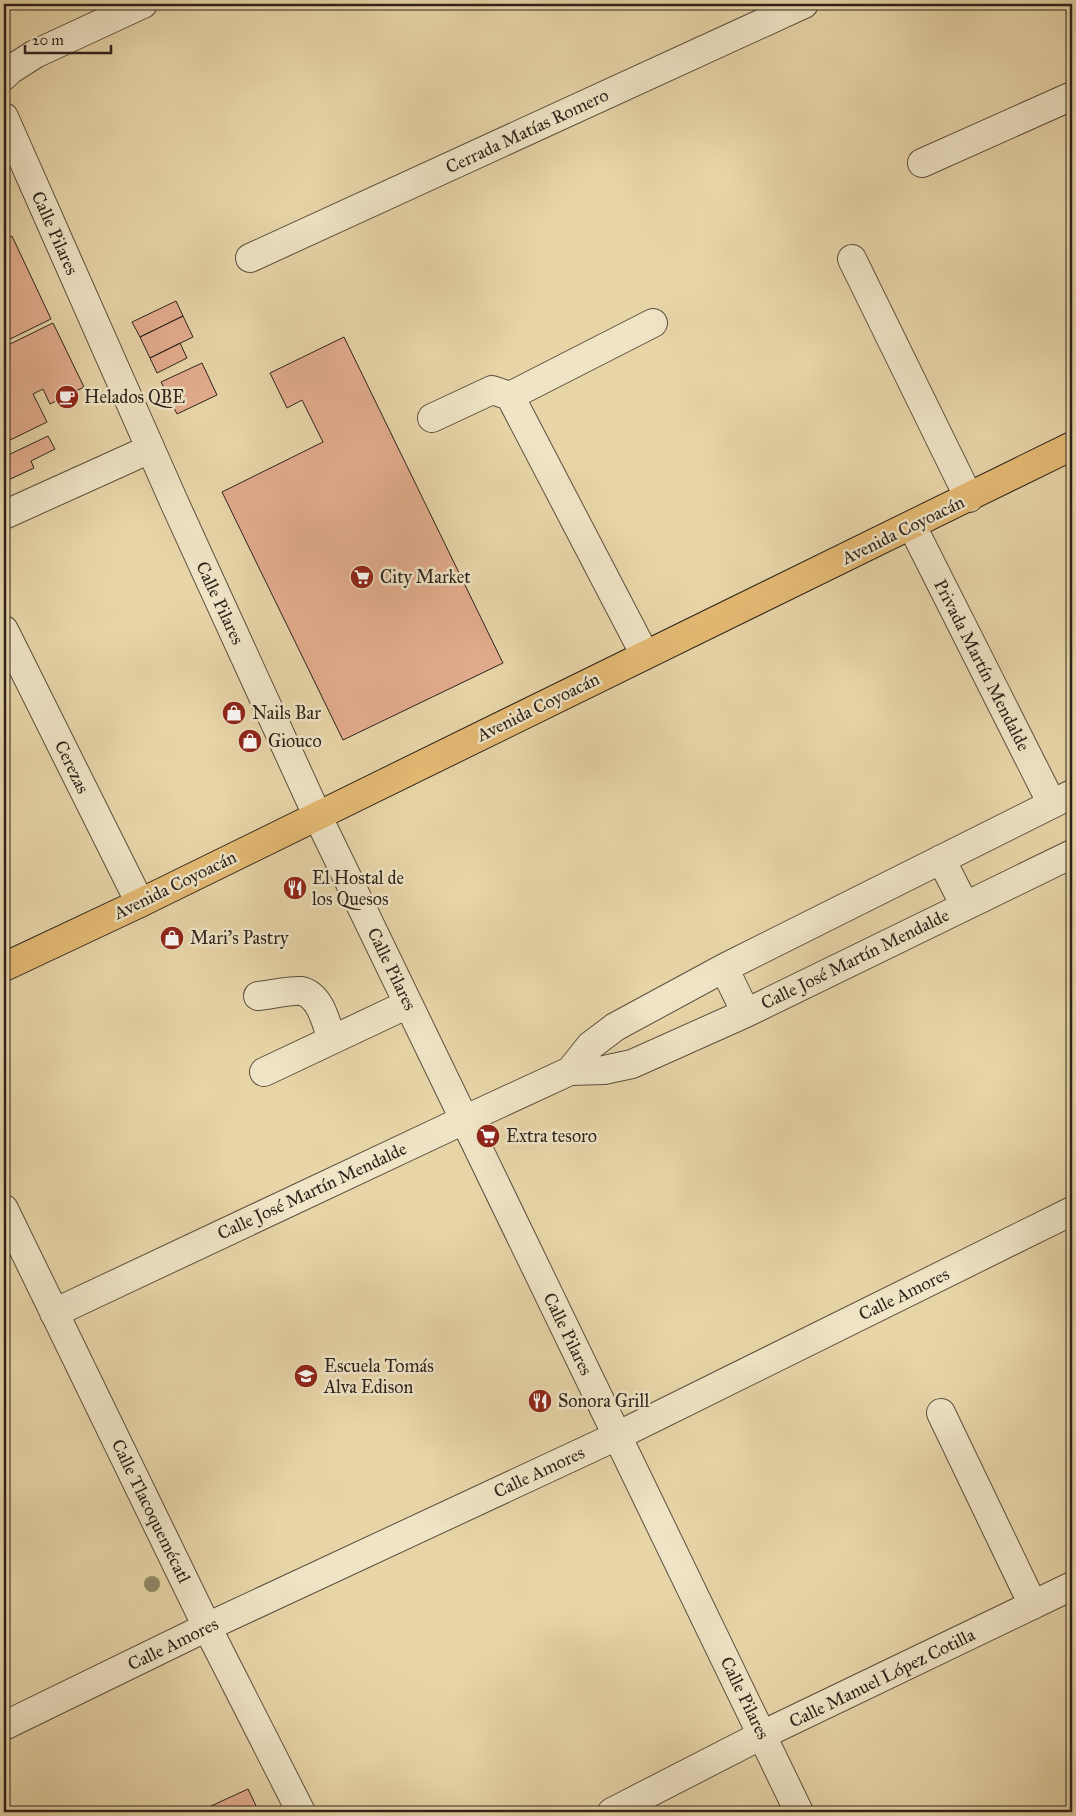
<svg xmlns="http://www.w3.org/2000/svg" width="1076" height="1816" font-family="'IM FELL Great Primer',serif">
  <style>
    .building { fill: #e2ac8e; stroke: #2d221b }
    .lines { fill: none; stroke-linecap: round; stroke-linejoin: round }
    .minor-casing { stroke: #5c4f3e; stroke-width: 30 }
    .major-casing { stroke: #2d221b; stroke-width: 30 }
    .minor { stroke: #efe4c6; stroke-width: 28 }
    .major { stroke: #e4ba74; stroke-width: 28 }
    .tree { fill: #938869 }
    .labels { text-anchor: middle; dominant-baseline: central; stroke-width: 5; stroke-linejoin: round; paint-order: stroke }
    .street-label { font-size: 18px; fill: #2d221b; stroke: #efe4c6 }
    .poi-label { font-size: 18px; fill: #2d221b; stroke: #efe4c6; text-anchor: start }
  </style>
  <rect width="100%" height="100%" fill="#e7d5a8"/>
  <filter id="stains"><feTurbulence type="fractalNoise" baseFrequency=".004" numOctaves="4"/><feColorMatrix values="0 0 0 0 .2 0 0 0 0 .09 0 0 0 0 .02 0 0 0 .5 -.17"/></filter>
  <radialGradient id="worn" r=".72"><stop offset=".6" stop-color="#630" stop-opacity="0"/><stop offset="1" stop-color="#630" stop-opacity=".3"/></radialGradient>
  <path class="building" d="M12,236L51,319L4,342V240Z
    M176,301L183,316L140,337L132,322Z
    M183,316L193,337L150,358L140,337Z
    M53,323L84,387L50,404L43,389L33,394L47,422L4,443V347Z
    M344,337L503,663L343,740L222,492L323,442L302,400L287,408L270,373Z
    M180,343L187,358L157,373L150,358Z
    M202,363L217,395L177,414L161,382Z
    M48,436L55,449L31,461L34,468L4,482V457Z
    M248,1789L259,1812H198Z"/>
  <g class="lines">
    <g class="minor-casing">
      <path id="minor" d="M4,76L10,70L35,54L143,4
        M4,117L175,504L317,815L799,1812
        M922,163L1072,96
        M250,258L804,4
        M852,259L969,498
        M510,396L653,323
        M432,418L492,390L510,396L645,655
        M4,515L150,449
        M912,526L1052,804
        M4,630L140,903
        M941,859L965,906
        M724,968L746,1013
        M258,996C268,995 292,990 301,991C321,995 326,1024 332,1039
        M570,1071L590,1046L615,1027L724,968L1072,794
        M264,1072L408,1004
        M4,1209L207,1627L301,1812
        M54,1313L464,1120L570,1071L604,1070L632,1064L746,1013L1072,854
        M941,1413L1033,1605
        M4,1726L207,1627L617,1436L1072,1211
        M612,1812L762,1735L1072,1586"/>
    </g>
    <g class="major-casing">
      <path id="major" d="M4,967L140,903L1072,446"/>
    </g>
    <use href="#minor" class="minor"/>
    <use href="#major" class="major"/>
  </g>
  <circle class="tree" cx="152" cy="1584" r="8"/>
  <defs>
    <g id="cafe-disc" transform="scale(1.25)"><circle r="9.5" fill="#8f2418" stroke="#efe4c6"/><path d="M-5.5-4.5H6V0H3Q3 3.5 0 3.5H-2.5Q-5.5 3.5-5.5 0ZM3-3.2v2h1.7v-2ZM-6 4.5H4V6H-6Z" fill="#fff"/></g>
    <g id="supermarket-disc" transform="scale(1.25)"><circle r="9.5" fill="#8f2418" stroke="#efe4c6"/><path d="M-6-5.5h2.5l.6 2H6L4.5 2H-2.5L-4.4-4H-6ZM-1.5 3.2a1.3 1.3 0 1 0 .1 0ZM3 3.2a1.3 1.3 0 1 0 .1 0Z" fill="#fff"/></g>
    <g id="shop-disc" transform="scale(1.25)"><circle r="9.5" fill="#8f2418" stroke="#efe4c6"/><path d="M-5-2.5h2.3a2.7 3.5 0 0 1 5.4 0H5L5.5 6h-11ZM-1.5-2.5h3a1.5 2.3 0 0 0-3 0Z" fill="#fff"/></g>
    <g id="restaurant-disc" transform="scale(1.25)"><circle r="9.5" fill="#8f2418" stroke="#efe4c6"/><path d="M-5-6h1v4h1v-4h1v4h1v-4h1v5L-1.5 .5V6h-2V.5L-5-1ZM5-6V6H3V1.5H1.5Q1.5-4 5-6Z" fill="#fff"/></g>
    <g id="school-disc" transform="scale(1.25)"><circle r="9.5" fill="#8f2418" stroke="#efe4c6"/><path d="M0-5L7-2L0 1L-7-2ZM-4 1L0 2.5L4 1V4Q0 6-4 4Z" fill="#fff"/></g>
  </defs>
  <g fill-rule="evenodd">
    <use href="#cafe-disc" x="67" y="397"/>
    <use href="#supermarket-disc" x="362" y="577"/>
    <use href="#shop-disc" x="234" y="713"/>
    <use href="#shop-disc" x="250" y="741"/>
    <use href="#restaurant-disc" x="295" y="888"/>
    <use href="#shop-disc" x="172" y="938"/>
    <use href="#supermarket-disc" x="488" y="1136"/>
    <use href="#school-disc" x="306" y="1376"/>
    <use href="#restaurant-disc" x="540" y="1401"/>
  </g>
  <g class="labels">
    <g class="street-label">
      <text transform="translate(527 131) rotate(-25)">Cerrada Matías Romero</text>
      <text transform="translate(55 233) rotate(66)">Calle Pilares</text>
      <text transform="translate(903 530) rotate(-26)">Avenida Coyoacán</text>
      <text transform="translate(220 603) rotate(65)">Calle Pilares</text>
      <text transform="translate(982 665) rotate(63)">Privada Martín Mendalde</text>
      <text transform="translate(538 707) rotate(-26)">Avenida Coyoacán</text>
      <text transform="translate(72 767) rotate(64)">Cerezas</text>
      <text transform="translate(175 885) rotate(-26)">Avenida Coyoacán</text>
      <text transform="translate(855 959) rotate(-26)">Calle José Martín Mendalde</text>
      <text transform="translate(392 969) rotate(64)">Calle Pilares</text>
      <text transform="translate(312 1191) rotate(-25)">Calle José Martín Mendalde</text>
      <text transform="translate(904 1294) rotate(-26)">Calle Amores</text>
      <text transform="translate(568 1334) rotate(64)">Calle Pilares</text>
      <text transform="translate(539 1472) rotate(-25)">Calle Amores</text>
      <text transform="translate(151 1511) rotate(64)">Calle Tlacoquemécatl</text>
      <text transform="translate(173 1644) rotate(-26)">Calle Amores</text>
      <text transform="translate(882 1678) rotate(-26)">Calle Manuel López Cotilla</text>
      <text transform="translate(745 1698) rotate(64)">Calle Pilares</text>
    </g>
    <g class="poi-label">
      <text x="84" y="397">Helados QBE</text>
      <text x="380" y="577">City Market</text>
      <text x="252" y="713">Nails Bar</text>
      <text x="268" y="741">Giouco</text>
      <text x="312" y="878">El Hostal de<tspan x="312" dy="21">los Quesos</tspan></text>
      <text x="190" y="938">Mari's Pastry</text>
      <text x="506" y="1136">Extra tesoro</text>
      <text x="324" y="1366">Escuela Tomás<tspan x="324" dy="21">Alva Edison</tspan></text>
      <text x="558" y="1401">Sonora Grill</text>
    </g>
  </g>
  <rect width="1076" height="1816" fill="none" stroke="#e7d5a8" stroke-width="20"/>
  <rect x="5" y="5" width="1066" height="1806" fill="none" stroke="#2d221b" stroke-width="2.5"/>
  <rect x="10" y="10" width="1056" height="1796" fill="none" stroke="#2d221b"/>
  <path d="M25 45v8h86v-8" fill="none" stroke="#2d221b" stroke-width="2.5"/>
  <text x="32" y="45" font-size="15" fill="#2d221b" stroke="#efe4c6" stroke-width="4" paint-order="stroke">20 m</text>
  <rect width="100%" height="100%" filter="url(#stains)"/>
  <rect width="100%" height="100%" fill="url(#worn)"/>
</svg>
